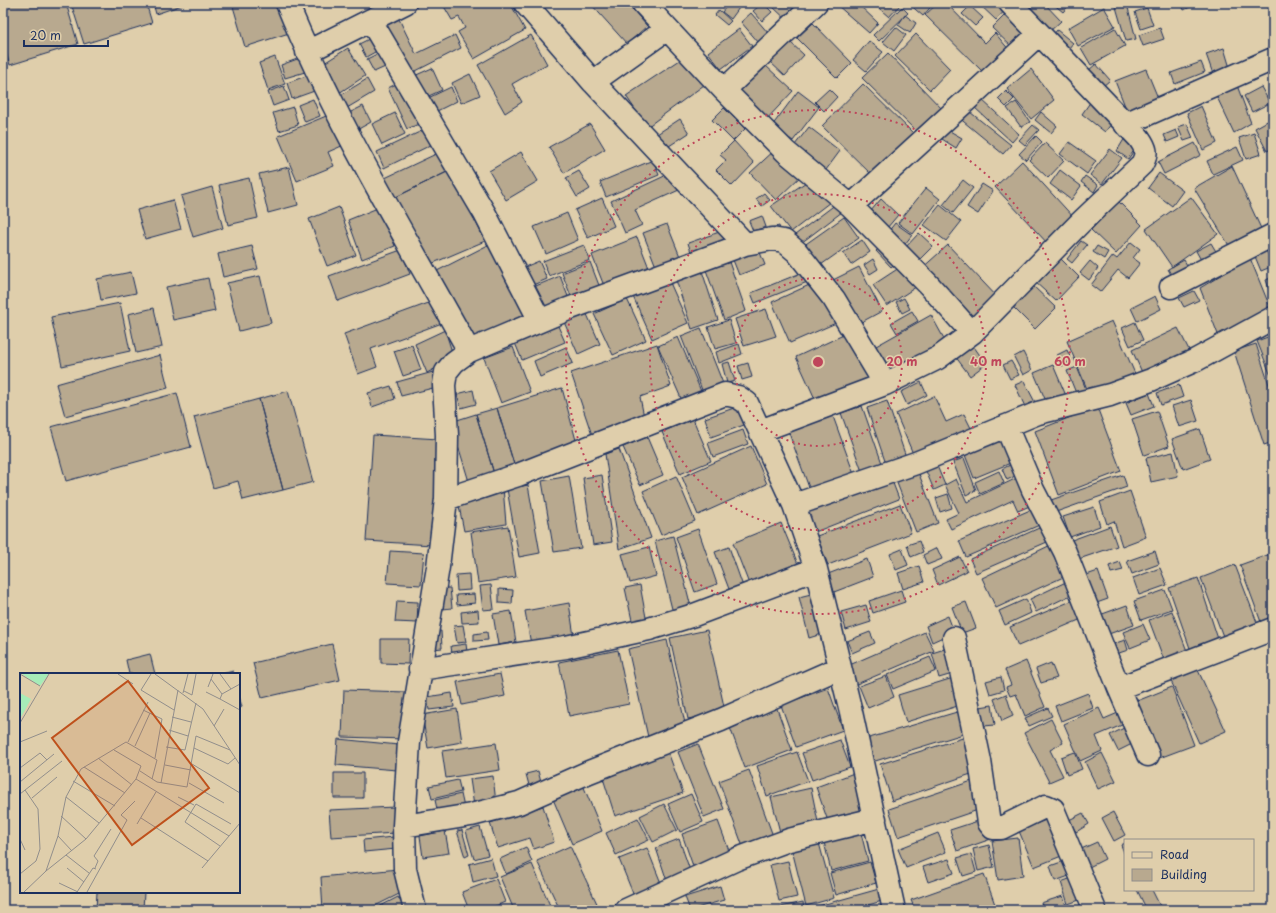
<svg xmlns="http://www.w3.org/2000/svg" width="1276" height="913" font-family="'Playpen Sans',sans-serif">
  <style>
    .building { fill: #b8a98f; stroke: #1b2f5e }
    .lines { fill: none; stroke-linecap: round; stroke-linejoin: round }
    .minor-casing { stroke: #1b2f5e; stroke-width: 25 }
    .minor { stroke: #dfceab; stroke-width: 22 }
    .ring { fill: none; stroke: #bf465b; stroke-width: 2; stroke-dasharray: 2 4 }
    .inset-road { fill: none; stroke: #918e8c; stroke-width: 1 }
    .view { fill: #bf511c; fill-opacity: 0.15; stroke: #bf511c; stroke-width: 2 }
    .inset-edge { fill: none; stroke: #1b2f5e; stroke-width: 2 }
    .centre { fill: #bf465b; stroke: #dfceab; stroke-width: 2 }
    .ring-label { font-size: 12px; text-anchor: middle; font-weight: bold; fill: #bf465b; stroke: #dfceab; stroke-width: 3; stroke-linejoin: round; paint-order: stroke }
  </style>
  <rect width="100%" height="100%" fill="#dfceab"/>
  <filter id="ink" filterUnits="userSpaceOnUse"><feTurbulence type="fractalNoise" baseFrequency=".025" numOctaves="2"/><feDisplacementMap in="SourceGraphic" scale="8" xChannelSelector="R" yChannelSelector="G"/><feConvolveMatrix kernelMatrix="1 2 1 2 8 2 1 2 1" color-interpolation-filters="sRGB"/></filter>
  <g filter="url(#ink)">
    <path class="building" d="M13,3H66L78,44L10,65L3,43V6Z
      M71,3H146L152,23L84,44Z
      M153,3H188L156,14Z
      M232,3H280L289,33L245,47Z
      M442,3H510L525,30L474,59L458,32L465,28L459,17L452,20Z
      M590,3H627L647,26L627,44Z
      M729,3H733L739,8L731,19L722,12Z
      M763,3L772,12L762,21L753,11Z
      M775,3H814L792,25L772,6Z
      M839,3H857L878,23L869,33L837,5Z
      M873,3H898L900,5L889,17Z
      M908,3H934L923,16Z
      M938,3H946L985,43L995,33L1010,51L984,73L925,15Z
      M978,3H1003L1008,7L996,20Z
      M1021,3H1044L1061,21L1049,32Z
      M1052,3H1071L1063,12Z
      M1181,3H1198L1184,10Z
      M1127,4L1136,39L1126,41L1116,7Z
      M970,6L983,18L975,26L962,14Z
      M902,7L908,13L879,41L873,35Z
      M1104,7L1115,26L1078,46L1068,28Z
      M1147,8L1153,25L1141,29L1135,12Z
      M1011,9L1030,31L1013,48L992,28Z
      M719,10L731,21L727,25L715,15Z
      M751,13L769,34L759,43L741,22Z
      M905,15L916,23L910,33L898,25Z
      M399,19L416,54L455,35L461,48L406,76L381,28Z
      M813,23L852,63L837,78L797,38Z
      M896,27L906,35L894,51L883,42Z
      M1115,28L1125,46L1091,65L1081,48Z
      M1160,28L1164,39L1143,46L1139,35Z
      M739,29L752,46L721,69L708,52Z
      M1057,30L1073,43L1069,48L1053,35Z
      M916,34L950,69L930,90L895,56Z
      M377,35L384,47L366,57L359,44Z
      M531,35L547,64L512,84L522,102L505,113L478,65Z
      M869,41L883,52L866,71L853,60Z
      M790,42L804,55L785,76L770,62Z
      M348,48L365,76L339,93L321,65Z
      M1224,48L1230,68L1213,74L1206,54Z
      M385,50L392,64L374,72L367,59Z
      M888,53L944,111L920,135L862,78Z
      M275,57L285,84L268,90L259,63Z
      M300,58L305,72L285,78L281,65Z
      M683,58L704,85L647,127L626,96Z
      M1201,62L1205,72L1175,84L1171,73Z
      M1096,64L1110,80L1102,87L1089,70Z
      M765,65L793,91L765,121L737,94Z
      M432,68L442,90L422,99L412,77Z
      M1010,69L1014,72L1004,84L1000,81Z
      M1031,69L1054,100L1031,119L1007,89Z
      M1146,69L1158,98L1127,111L1115,81Z
      M314,73L320,89L292,99L287,83Z
      M470,74L480,95L461,103L452,83Z
      M367,79L374,92L347,108L339,96Z
      M1235,80L1251,123L1234,133L1216,95Z
      M402,81L421,123L407,129L388,88Z
      M863,84L914,134L873,176L822,126Z
      M284,86L289,100L273,106L268,92Z
      M451,87L457,101L431,114L424,100Z
      M1261,87L1270,103L1252,112L1244,96Z
      M829,89L837,97L824,111L815,102Z
      M798,91L819,107L793,141L772,126Z
      M1006,91L1014,99L1006,107L998,99Z
      M313,99L320,116L305,122L298,105Z
      M981,99L1019,134L1012,142L974,107Z
      M1091,101L1115,119L1105,132L1082,114Z
      M1016,102L1030,122L1021,127L1007,108Z
      M363,106L371,122L355,131L347,114Z
      M1201,106L1217,143L1203,150L1187,113Z
      M293,107L298,125L279,131L273,113Z
      M724,108L745,129L733,141L712,120Z
      M965,108L1011,145L1003,154L958,117Z
      M1041,112L1057,126L1051,133L1035,120Z
      M395,113L405,134L382,145L372,124Z
      M331,114L344,145L328,152L334,166L297,181L278,136Z
      M680,119L689,133L663,150L654,136Z
      M1271,119L1273,148L1267,151L1255,128Z
      M590,124L605,149L564,173L549,147Z
      M1187,124L1193,138L1184,141L1178,127Z
      M1033,125L1039,130L1025,145L1019,140Z
      M809,127L840,151L823,174L791,150Z
      M428,128L435,143L384,168L377,152Z
      M948,130L962,138L956,148L942,139Z
      M1176,130L1179,137L1167,142L1164,135Z
      M1254,133L1261,154L1246,159L1239,138Z
      M1036,136L1042,142L1026,160L1019,154Z
      M1126,136L1138,145L1128,159L1117,151Z
      M734,141L754,163L732,186L716,170L726,160L720,155Z
      M1069,142L1096,161L1087,174L1060,154Z
      M1045,143L1064,161L1048,178L1029,160Z
      M1195,143L1201,155L1164,174L1158,162Z
      M1237,147L1243,160L1213,174L1207,161Z
      M777,148L804,173L776,200L750,173Z
      M1110,149L1122,158L1102,184L1090,175Z
      M521,152L538,181L506,200L489,171Z
      M438,153L447,172L394,198L385,178Z
      M653,160L659,175L606,197L600,182Z
      M1022,161L1076,220L1049,245L995,187Z
      M1232,166L1264,235L1233,252L1194,188Z
      M289,167L298,205L268,213L259,174Z
      M451,170L485,241L431,264L394,198Z
      M1060,170L1081,186L1071,200L1050,184Z
      M579,171L590,189L577,197L566,178Z
      M671,173L679,190L635,210L642,225L625,233L611,201Z
      M1159,173L1183,191L1172,206L1148,188Z
      M1085,176L1098,185L1094,192L1081,182Z
      M249,178L258,218L228,225L219,185Z
      M812,178L834,199L791,232L771,206Z
      M963,180L973,188L953,213L943,205Z
      M982,184L993,191L978,214L967,207Z
      M212,187L223,228L193,237L181,196Z
      M926,188L940,199L913,234L898,223Z
      M764,193L770,200L762,206L756,199Z
      M1191,197L1218,234L1172,267L1146,229Z
      M602,198L614,226L588,238L575,210Z
      M881,199L898,215L887,228L870,212Z
      M173,200L181,229L145,239L137,210Z
      M1118,201L1142,225L1116,254L1091,230Z
      M836,204L842,212L801,243L795,235Z
      M940,205L961,222L946,241L924,225Z
      M339,207L356,255L327,266L309,219Z
      M380,207L395,246L362,259L348,220Z
      M567,213L578,240L546,254L534,227Z
      M762,216L766,227L753,231L749,221Z
      M844,217L859,238L818,267L803,246Z
      M895,223L912,235L905,244L888,232Z
      M667,224L681,259L657,269L643,233Z
      M779,226L781,233L771,236L769,228Z
      M725,230L729,243L692,255L688,243Z
      M919,233L933,246L917,262L904,249Z
      M637,237L651,273L606,291L592,255Z
      M862,240L870,252L851,265L843,253Z
      M1081,241L1087,245L1072,263L1067,259Z
      M1131,242L1140,249L1133,258L1140,263L1128,278L1118,270L1100,292L1091,285L1113,256L1117,259Z
      M492,243L528,314L470,343L435,272Z
      M1211,243L1220,258L1205,267L1196,251Z
      M584,245L590,260L549,276L543,261Z
      M882,245L898,261L891,267L876,251Z
      M948,245L1000,300L973,326L920,270Z
      M252,246L258,269L223,277L218,254Z
      M1097,246L1108,252L1104,259L1093,252Z
      M1266,249L1273,266L1261,271L1254,254Z
      M401,250L410,274L338,301L329,276Z
      M759,250L765,265L739,275L733,260Z
      M1059,257L1079,277L1056,301L1035,282Z
      M1250,258L1272,312L1219,337L1200,288Z
      M873,259L878,269L870,274L864,265Z
      M1184,260L1191,272L1175,282L1168,269Z
      M539,261L547,279L528,287L520,269Z
      M1090,261L1098,268L1089,280L1080,273Z
      M590,262L602,293L574,304L562,273Z
      M729,262L746,311L724,320L706,270Z
      M905,264L919,285L887,306L873,285Z
      M859,267L882,311L856,325L833,280Z
      M701,268L718,320L692,329L675,277Z
      M806,271L810,281L755,303L751,293Z
      M131,272L136,293L101,300L97,279Z
      M260,276L271,323L239,331L227,283Z
      M560,276L571,304L541,316L531,288Z
      M667,276L688,323L652,339L631,292Z
      M1273,277V287L1269,289L1266,280Z
      M208,278L215,311L173,320L166,287Z
      M818,281L836,323L790,343L772,302Z
      M1031,284L1056,308L1035,329L1011,305Z
      M1273,289V298L1270,290Z
      M1194,291L1199,300L1184,307L1179,298Z
      M1155,296L1161,309L1137,321L1131,308Z
      M904,298L910,309L902,313L896,302Z
      M627,299L646,340L613,355L594,314Z
      M434,301L442,323L371,349L377,367L358,374L344,334Z
      M120,303L130,351L62,366L51,317Z
      M154,308L162,347L136,353L128,314Z
      M766,309L776,336L744,346L735,319Z
      M912,311L918,321L897,333L891,323Z
      M586,312L600,344L578,354L564,322Z
      M931,315L947,344L886,377L869,350Z
      M729,320L736,343L715,349L708,327Z
      M1112,321L1136,376L1090,396L1067,341Z
      M1135,322L1143,340L1130,346L1122,328Z
      M558,326L565,342L522,360L515,343Z
      M701,328L724,386L704,395L681,336Z
      M1178,328L1192,356L1145,379L1132,350Z
      M445,330L454,358L427,373L415,344Z
      M852,331L872,376L816,401L796,357Z
      M1273,335V381L1257,341Z
      M678,337L703,396L684,405L658,346Z
      M657,344L671,386L640,397L644,417L593,438L571,373Z
      M739,344L742,354L719,363L716,352Z
      M972,344L986,364L970,376L955,356Z
      M1256,344L1273,397V442L1264,445L1234,351Z
      M412,345L421,370L403,376L394,351Z
      M513,347L530,392L501,403L484,358Z
      M566,347L573,363L540,377L534,361Z
      M1067,350L1072,361L1062,366L1057,355Z
      M1023,352L1032,370L1023,375L1014,357Z
      M160,355L168,388L65,416L56,384Z
      M1011,361L1019,375L1010,379L1003,365Z
      M729,362L735,381L727,383L722,364Z
      M748,363L752,377L742,380L738,366Z
      M1053,365L1067,398L1048,406L1034,373Z
      M1077,367L1088,394L1078,398L1067,371Z
      M433,372L437,387L401,396L397,382Z
      M1024,381L1037,406L1027,411L1015,385Z
      M921,382L927,395L907,405L901,392Z
      M1179,385L1183,397L1161,405L1157,393Z
      M391,386L395,399L372,407L368,393Z
      M562,388L577,444L516,471L497,408Z
      M473,390L476,404L461,408L457,394Z
      M288,391L313,482L283,490L259,399Z
      M177,393L191,447L66,481L51,427Z
      M1149,393L1154,406L1131,415L1126,403Z
      M934,396L946,422L964,414L975,436L917,463L896,414Z
      M259,399L283,490L243,500L238,481L213,488L194,417Z
      M1191,400L1198,421L1179,427L1172,406Z
      M887,401L907,460L887,467L867,408Z
      M862,406L884,469L864,477L841,413Z
      M737,407L744,425L711,437L705,418Z
      M1097,407L1121,471L1059,495L1035,431Z
      M497,408L516,471L495,477L476,414Z
      M830,408L855,477L811,493L786,425Z
      M1157,411L1169,446L1144,455L1132,419Z
      M476,414L495,477L470,485L451,422Z
      M693,419L711,461L680,474L662,432Z
      M1200,429L1210,459L1183,469L1172,439Z
      M743,430L748,444L713,457L708,443Z
      M373,435L439,439L432,545L366,541Z
      M647,437L663,475L640,485L623,447Z
      M1004,439L1013,462L974,478L965,455Z
      M751,446L767,484L698,515L682,477Z
      M619,449L651,538L619,549L605,454Z
      M1173,452L1178,476L1151,482L1146,458Z
      M964,458L976,490L966,495L953,462Z
      M1012,464L1017,475L1007,480L1002,469Z
      M937,466L945,485L934,490L926,471Z
      M917,469L938,523L916,532L895,478Z
      M999,471L1004,483L980,494L975,482Z
      M602,475L612,542L593,545L583,478Z
      M1123,475L1127,487L1056,512L1051,500Z
      M569,476L581,548L554,552L542,481Z
      M676,476L695,521L661,535L643,491Z
      M1019,477L1032,505L1018,511L1013,500L951,529L946,519L959,513L945,485L956,479L967,502Z
      M891,478L899,499L815,532L807,511Z
      M528,485L540,553L519,557L507,489Z
      M503,487L506,524L464,531L458,501Z
      M1130,491L1146,537L1122,546L1114,521L1107,524L1100,502Z
      M948,494L952,508L940,512L936,498Z
      M900,504L911,533L828,565L817,536Z
      M1037,507L1044,523L966,557L959,541Z
      M1094,507L1100,526L1070,537L1063,517Z
      M781,523L800,569L751,589L733,543Z
      M1048,524L1054,539L976,573L970,559Z
      M508,526L516,577L478,583L471,532Z
      M1110,526L1117,546L1076,560L1069,541Z
      M698,529L717,584L695,592L676,537Z
      M673,536L691,607L673,613L655,541Z
      M919,541L923,552L911,557L907,545Z
      M1057,542L1072,573L996,608L982,578Z
      M649,547L656,576L630,583L622,554Z
      M729,547L745,592L732,597L715,552Z
      M937,548L942,559L927,565L923,555Z
      M902,549L908,565L896,570L890,554Z
      M390,551L424,553L421,585L387,583Z
      M1155,551L1159,564L1132,574L1127,561Z
      M1273,553V618L1261,622L1240,565Z
      M960,557L967,571L938,585L932,570Z
      M867,559L873,577L834,592L828,574Z
      M1120,562L1123,570L1111,573L1109,566Z
      M1235,565L1258,625L1224,639L1201,578Z
      M919,566L924,582L903,589L898,573Z
      M1160,568L1167,585L1139,595L1133,578Z
      M1098,571L1108,599L1091,605L1081,577Z
      M469,574L470,590L457,591L456,575Z
      M1198,578L1220,645L1192,654L1169,588Z
      M1068,581L1073,594L1036,612L1030,599Z
      M491,585L494,609L483,610L480,586Z
      M640,585L647,623L633,625L625,588Z
      M441,588H450L452,608L443,609Z
      M499,589L513,590L512,604L499,603Z
      M901,590L905,602L873,613L869,601Z
      M1165,590L1172,609L1141,620L1134,601Z
      M815,593L825,633L809,638L799,597Z
      M474,594L475,603L457,605L456,595Z
      M1026,599L1031,613L1005,625L999,611Z
      M1076,599L1084,618L1018,646L1010,627Z
      M397,601L418,602L417,623L395,622Z
      M966,602L976,628L962,633L952,607Z
      M569,603L575,643L532,650L525,611Z
      M866,605L871,622L846,630L841,612Z
      M1127,605L1134,625L1103,636L1097,616Z
      M478,610L479,622L462,623L461,612Z
      M511,611L516,642L498,645L493,614Z
      M1172,611L1190,659L1167,668L1149,620Z
      M948,616L954,632L932,642L926,626Z
      M1143,624L1150,640L1130,648L1123,632Z
      M463,625L466,642L457,643L454,626Z
      M707,630L725,711L688,719L670,638Z
      M441,631L442,648L434,649L433,632Z
      M487,632L488,640L474,641V634Z
      M870,632L875,643L852,653L847,641Z
      M925,632L934,651L852,686L845,667Z
      M381,639H409L408,664L381,663Z
      M667,640L686,728L648,737L628,649Z
      M1125,640L1128,650L1113,655L1110,645Z
      M332,644L340,680L262,698L253,663Z
      M466,644L468,660L453,662L451,646Z
      M951,647L959,672L939,678L932,653Z
      M618,650L629,704L569,716L559,662Z
      M150,654L155,674H129L126,660Z
      M930,657L936,671L893,689L887,675Z
      M1026,661L1045,707L1025,716L1016,694L1010,696L1006,687L1011,685L1005,670Z
      M1051,663L1057,678L1041,683L1036,669Z
      M1197,668L1226,731L1199,743L1171,681Z
      M233,671L234,674H222Z
      M500,674L505,696L462,705L457,682Z
      M886,676L894,697L868,708L859,686Z
      M1001,677L1004,690L990,694L986,681Z
      M953,678L961,705L906,722L898,695Z
      M1172,687L1194,745L1154,760L1132,703Z
      M828,688L843,730L796,747L781,705Z
      M344,690L406,692L404,739L342,737Z
      M452,693L454,707L429,710L427,697Z
      M1088,693L1093,708L1061,721L1055,706Z
      M1006,694L1013,716L1002,721L994,699Z
      M239,696L242,707L239,708Z
      M992,705L995,725L984,726L980,707Z
      M776,706L792,750L745,768L729,725Z
      M1048,708L1052,716L1029,726L1025,718Z
      M1099,708L1104,719L1125,710L1129,722L1096,736L1102,751L1080,761L1064,724Z
      M457,709L462,742L428,748L422,715Z
      M967,709L973,731L872,762L866,739Z
      M1051,719L1063,743L1050,750L1063,776L1049,782L1024,733Z
      M1128,726L1136,742L1118,751L1110,735Z
      M969,736L974,773L892,801L880,764Z
      M338,739L399,745L397,770L336,765Z
      M840,740L850,767L812,780L802,753Z
      M496,743L500,770L446,778L442,751Z
      M698,744L724,809L704,817L678,752Z
      M668,752L683,793L615,816L602,775Z
      M797,752L808,781L767,796L757,766Z
      M1075,752L1082,769L1067,775L1061,757Z
      M1102,753L1116,781L1098,789L1085,762Z
      M749,770L773,836L743,847L719,781Z
      M538,771L542,786L530,789L526,774Z
      M334,773H363V798H334Z
      M854,773L869,813L830,827L816,787Z
      M493,776L496,803L474,806L470,779Z
      M458,780L461,792L432,799L429,786Z
      M972,781L981,809L898,837L889,809Z
      M583,785L602,831L572,844L553,799Z
      M811,788L819,827L781,836L771,797Z
      M461,794L465,812L439,818L435,800Z
      M691,794L703,822L680,832L668,804Z
      M664,804L677,830L653,842L640,816Z
      M543,806L554,842L534,849L530,838L498,848L490,823Z
      M395,807L396,833L331,837L329,810Z
      M1113,812L1125,835L1114,841L1102,818Z
      M1083,813L1089,824L1076,832L1069,820Z
      M1053,817L1069,853L1034,867L1019,831Z
      M638,818L649,840L616,855L606,833Z
      M984,819L991,839L957,851L950,830Z
      M718,821L731,856L695,872L682,834Z
      M480,827L488,855L474,859L466,831Z
      M462,830L469,855L465,857L457,831Z
      M445,831L449,853L423,857L420,836Z
      M861,833L868,861L831,871L824,842Z
      M938,833L946,852L906,868L898,849Z
      M394,837L396,849L364,852L363,840Z
      M1018,838L1023,876L998,880L992,841Z
      M679,839L692,876L668,884L656,848Z
      M1097,842L1105,859L1087,868L1079,850Z
      M819,843L834,898L806,906L792,850Z
      M1125,843V855L1121,845Z
      M989,845L994,867L978,871L973,849Z
      M570,846L600,910H560L537,861Z
      M526,847L532,862L506,874L500,859Z
      M647,848L663,888L636,901L619,859Z
      M971,854L976,872L963,876L957,858Z
      M491,858L496,876L473,882L469,864Z
      M949,859L954,873L928,882L923,867Z
      M1067,860L1072,875L1055,881L1050,866Z
      M788,861L797,897L779,901L770,865Z
      M870,862L876,883L836,895L830,873Z
      M532,864L552,910H514L500,877Z
      M398,869L401,893L367,910H323L321,877Z
      M984,874L997,910H915L911,900Z
      M1077,876L1085,898L1068,904L1061,882Z
      M496,879L505,902L486,910H469L462,892Z
      M720,886L724,900L690,910L685,897Z
      M879,889L882,901L851,910H811V908Z
      M1137,890H1152L1162,910H1147Z
      M97,892H144L143,910H96Z
      M1063,896L1066,906L1052,910H1044L1041,903Z
      M398,897L405,910H373Z
      M803,902L804,910H782L781,907Z
      M882,907L883,910H871Z"/>
    <g class="lines">
      <g class="minor-casing">
        <path id="minor" d="M287,3C336,124 406,237 469,351
          M525,3L593,82L745,244
          M643,3L724,90L786,152L851,206L928,284L972,333
          M371,21L485,214L540,321
          M307,52L405,3
          M593,82L667,29
          M724,90L816,3
          M1125,124L1273,59
          M851,206L1039,34
          M1171,287L1273,235
          M1006,426L1033,490L1065,552L1119,688L1148,755
          M760,431L885,384L938,358L972,333L1080,223L1142,164C1148,153 1146,148 1139,138L1010,3
          M446,499L518,475L725,394L738,397L747,403L794,505L816,569L851,712L894,910
          M794,505L916,463L1038,413L1110,395L1151,380L1196,360L1273,318
          M954,638L980,761L989,823L993,828H1001L1046,806L1053,809L1095,910
          M420,669L566,647L649,629L694,615L816,569
          M1119,688L1273,629
          M404,826L471,815L519,803L589,772L721,720L839,668
          M415,910L405,869L404,826L409,742L438,567L446,499L447,435L444,385L446,372L454,362L469,351L568,309L745,244L772,239L784,241L797,252L834,299L885,384
          M626,910L737,859L789,840L875,819"/>
      </g>
      <use href="#minor" class="minor"/>
    </g>
  </g>
  <g class="ring">
    <circle cx="818" cy="362" r="84"/>
    <circle cx="818" cy="362" r="168"/>
    <circle cx="818" cy="362" r="252"/>
  </g>
  <g transform="translate(20 673)">
    <rect width="220" height="220" fill="#dfceab"/>
    <path d="M2,1H29L20,13ZM0,20L11,26L0,46Z" fill="#a6ecb8"/>
    <path class="inset-road" d="M0,1L20,13M98,1L113,11M131,1L121,17L154,37M135,1L183,36L220,92M200,1L211,16M191,6L202,21M188,14L193,1M164,18L172,22L176,1M186,19L200,26L202,21L220,11M163,20L168,1M200,26L220,37M123,37L142,46L135,85M152,44L171,49M0,50L29,1M194,53L204,36M149,57L168,63M0,69L27,58M108,69L128,29M115,73L130,40M146,74L165,77L176,30M174,75L208,91L215,85M78,85L112,112M172,91L220,120M145,92L171,97M64,94L105,120M0,95L20,80L27,87M120,98L137,109L167,114L176,63L210,77M116,106L209,163M53,108L95,133M0,109L34,81M141,110L158,17M169,110L204,130M0,121L42,88M46,124L79,150M158,124L174,132M12,125L37,104M41,143L66,166M121,145L188,188M117,151L136,119M38,163L52,178M0,166L5,177M200,173L165,149L176,131L211,151M46,182L69,200M47,195L64,209M75,195L78,188L74,183L91,156M182,195L220,150M26,198L66,166L116,106L121,93L94,77M0,201L16,188L20,176L18,136L5,117M39,210L58,219M4,219L26,198L38,163L46,124L61,96L106,69L137,87L132,106M57,219L73,195L76,196M67,219L107,147L101,142L115,128"/>
    <path class="view" d="M108,8L189,115L112,172L32,65Z"/>
    <rect width="220" height="220" class="inset-edge"/>
  </g>
  <circle cx="818" cy="362" r="6" class="centre"/>
  <g class="ring-label">
    <text x="902" y="366">20 m</text>
    <text x="986" y="366">40 m</text>
    <text x="1070" y="366">60 m</text>
  </g>
  <rect width="1276" height="913" fill="none" stroke="#dfceab" stroke-width="16"/>
  <rect x="8" y="8" width="1260" height="897" fill="none" stroke="#1b2f5e" stroke-width="1.5" filter="url(#ink)"/>
  <rect x="1124" y="839" width="130" height="52" fill="#dfceab" stroke="#918e8c"/>
  <rect x="1132" y="852" width="20" height="6" fill="#dfceab" stroke="#918e8c"/>
  <text x="1160" y="859" font-size="12" fill="#1b2f5e">Road</text>
  <rect x="1132" y="869" width="20" height="12" fill="#b8a98f" stroke="#918e8c"/>
  <text x="1160" y="879" font-size="12" fill="#1b2f5e">Building</text>
  <path d="M24 40v6h84v-6" fill="none" stroke="#1b2f5e" stroke-width="2"/>
  <text x="30" y="40" font-size="12" fill="#1b2f5e" stroke="#dfceab" stroke-width="3" paint-order="stroke">20 m</text>
</svg>
